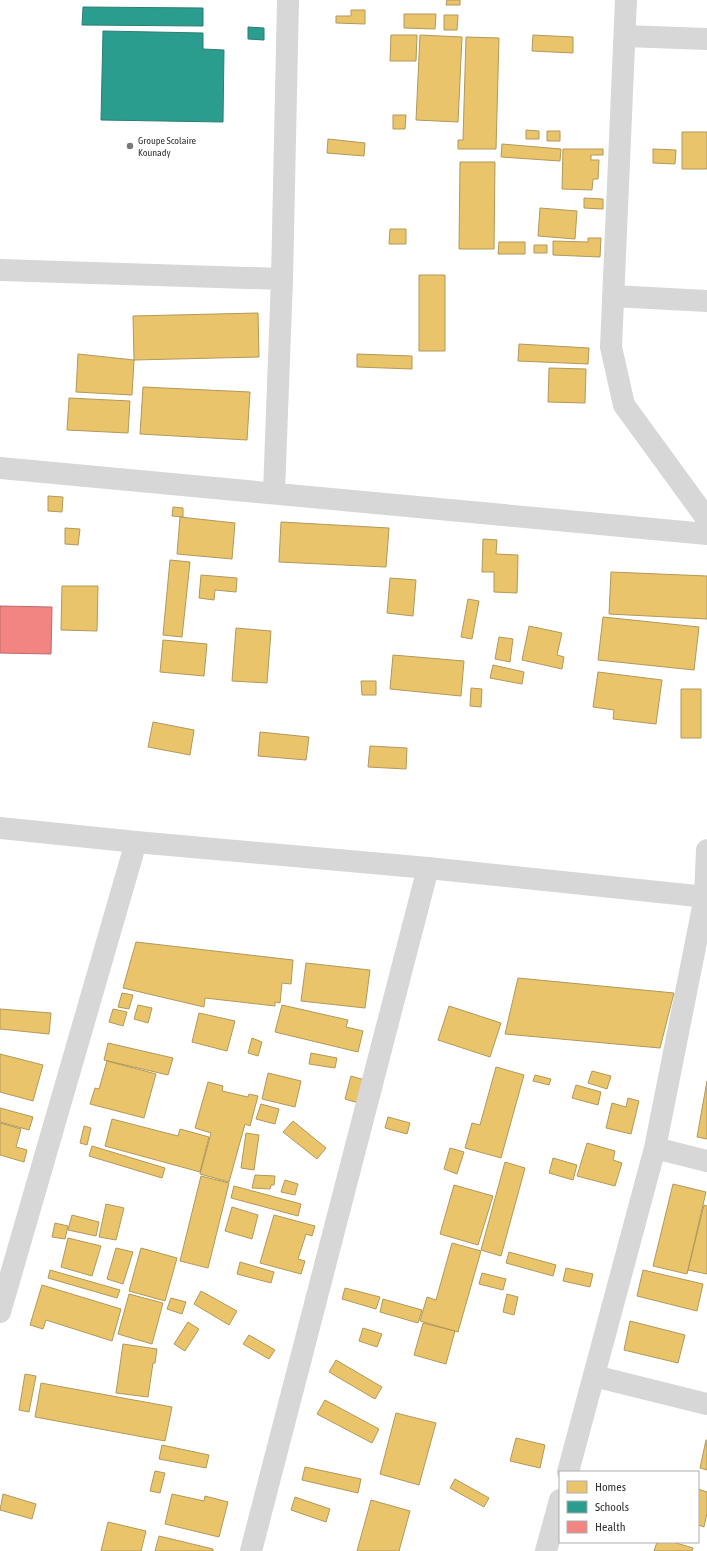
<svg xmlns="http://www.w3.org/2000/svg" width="707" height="1551" font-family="'Asap Condensed',sans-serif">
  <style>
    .homes { fill: #e9c46a; stroke: #b2985a }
    .schools { fill: #2a9d8f; stroke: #2d7d73 }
    .health { fill: #f28482; stroke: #b96c6a }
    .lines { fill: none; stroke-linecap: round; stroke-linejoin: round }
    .minor { stroke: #d7d7d7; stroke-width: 22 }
    .tertiary { stroke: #d7d7d7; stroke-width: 22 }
    .poi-dot { fill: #7a7a7a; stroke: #fff; stroke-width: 1.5 }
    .labels { text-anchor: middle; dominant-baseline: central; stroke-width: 4; stroke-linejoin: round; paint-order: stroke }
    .poi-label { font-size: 10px; fill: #333; stroke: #fff; text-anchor: start }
  </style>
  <rect width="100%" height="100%" fill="#fff"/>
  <path class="homes" d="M447,0H460V5H446Z
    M351,10H365V24L336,23V16H351Z
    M404,14H436L435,29L404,28Z
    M444,15H458L457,30H444Z
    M391,35H417L416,61H390Z
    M420,35L462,37L458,122L416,120Z
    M533,35L573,37V53L532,51Z
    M466,37L499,38L496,149H458V140H463Z
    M393,115H406L405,129H393Z
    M526,130L539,131V139H526Z
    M547,131H560V141H547Z
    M682,132H707V169H682Z
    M328,139L365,143L364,156L327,153Z
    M502,144L561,149L560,161L501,157Z
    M563,149H603V155H591V160H599L598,179H593L592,190L562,189Z
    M653,149L676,150L675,164L653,163Z
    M460,162H495L494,249H459Z
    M584,198L603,199V209L584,208Z
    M540,208L577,211L575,239L538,236Z
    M390,229H406V244H389Z
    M588,238H601L600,257L553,255V241L588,242Z
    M499,242H525V254H498Z
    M534,245H547V253H534Z
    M419,275H445V351H419Z
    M258,313L259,357L134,360L133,316Z
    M519,344L589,348L588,364L518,361Z
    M78,354L134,360L132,395L76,392Z
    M357,354L412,356V369L357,367Z
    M549,368L586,369L585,403L548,402Z
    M143,387L250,392L247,440L140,434Z
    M69,398L130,401L128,433L67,430Z
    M48,496L63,497L62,512L48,511Z
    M173,507L183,508V517L172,516Z
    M180,517L235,523L232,559L177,554Z
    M281,522L389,528L386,567L279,562Z
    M65,528L80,529L78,545L65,544Z
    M483,539L497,540L496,554L518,555L517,593L494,592V572H482Z
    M170,560L190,562L182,637L163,635Z
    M611,572L707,576V619L609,614Z
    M201,575L237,578L236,592L215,590L214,600L199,598Z
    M390,578L416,580L413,616L387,613Z
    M62,586H98L97,631L61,630Z
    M468,599L479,601L472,639L461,637Z
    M603,617L699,627L694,670L598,660Z
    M529,626L562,633L557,655L564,657L562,669L522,660Z
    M236,628L271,631L267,683L232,681Z
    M499,637L513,639L510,662L495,659Z
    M163,640L207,644L204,676L160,672Z
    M393,655L464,661L461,696L390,689Z
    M493,665L524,672L522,684L490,678Z
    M598,672L662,680L656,724L613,719L614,710L593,707Z
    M361,681H376V695H362Z
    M471,688L482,689L481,707L470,706Z
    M681,689H701V738H681Z
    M153,722L194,730L190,755L148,747Z
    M260,732L309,737L306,760L258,756Z
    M370,746L407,748L406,769L368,767Z
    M136,942L293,960L291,984L282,983L280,1003L275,1002V1006L205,998L204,1007L123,988Z
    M306,963L370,970L365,1008L301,1001Z
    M518,978L674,993L660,1048L505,1034Z
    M122,993L133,995L129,1009L118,1007Z
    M138,1005L152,1008L148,1023L134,1019Z
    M282,1005L348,1020L346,1027L363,1031L358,1052L275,1032Z
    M449,1006L501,1023L490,1057L438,1040Z
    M0,1009L51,1013L49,1034L0,1029Z
    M113,1009L127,1012L123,1026L109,1022Z
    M199,1013L235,1021L227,1051L192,1042Z
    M252,1038L262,1042L258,1056L248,1053Z
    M108,1043L173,1058L168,1075L104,1060Z
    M311,1053L337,1058L335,1068L309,1064Z
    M0,1054L43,1065L33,1101L0,1092Z
    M107,1061L156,1074L144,1118L90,1104L95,1088L99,1089Z
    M496,1067L524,1075L501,1158L465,1148L472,1123L480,1125Z
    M592,1071L611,1076L607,1089L588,1083Z
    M268,1073L301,1081L295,1107L262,1099Z
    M535,1075L551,1079L549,1085L533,1081Z
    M351,1076L368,1081L362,1104L345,1099Z
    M707,1081V1139L697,1137Z
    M208,1082L223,1086L222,1091L248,1097L249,1094L258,1096L250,1126L245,1124L229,1182L200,1174L211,1133L195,1128Z
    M576,1085L601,1092L598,1105L572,1098Z
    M628,1098L639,1101L631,1134L606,1128L612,1103L626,1107Z
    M261,1104L279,1109L275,1124L256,1119Z
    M0,1108L33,1117L29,1130L0,1122Z
    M388,1117L410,1123L407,1134L385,1128Z
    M112,1119L178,1136L180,1129L209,1137L200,1172L105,1146Z
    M293,1121L326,1148L317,1159L283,1132Z
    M0,1123L21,1129L16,1147L27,1150L24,1162L0,1155Z
    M84,1126L91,1128L87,1145L80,1143Z
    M246,1133L259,1135L254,1170L241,1168Z
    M587,1143L615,1151L613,1160L622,1163L615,1186L577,1176Z
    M92,1146L165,1168L162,1178L89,1156Z
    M450,1148L464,1152L457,1174L444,1169Z
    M553,1158L577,1165L573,1180L549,1173Z
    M505,1162L525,1168L501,1256L481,1250Z
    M255,1175L275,1176L274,1185H271L270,1189L252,1188Z
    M201,1176L229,1183L208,1268L180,1261Z
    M285,1180L298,1184L295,1195L281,1192Z
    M673,1184L706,1192L687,1274L653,1266Z
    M454,1185L493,1196L478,1245L440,1234Z
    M234,1186L301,1204L298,1216L231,1198Z
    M106,1204L124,1208L116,1240L99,1237Z
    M704,1205L707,1206V1274L688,1270Z
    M232,1207L258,1215L252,1239L225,1231Z
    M72,1215L99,1222L96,1236L68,1230Z
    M274,1215L315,1226L312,1236L306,1234L298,1259L305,1261L301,1274L260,1263Z
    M55,1223L68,1226L65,1239L52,1237Z
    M68,1238L101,1246L92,1276L61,1267Z
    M452,1243L481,1251L458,1332L420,1321L427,1297L436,1300Z
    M116,1248L133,1252L123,1284L107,1279Z
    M141,1248L177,1258L165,1301L129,1291Z
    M509,1252L556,1265L553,1276L506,1263Z
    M240,1262L274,1272L271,1283L237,1274Z
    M566,1268L593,1274L590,1287L563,1281Z
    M50,1270L120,1290L117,1298L48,1278Z
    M643,1270L703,1284L697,1311L637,1296Z
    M482,1273L506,1279L503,1290L479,1284Z
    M42,1285L121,1309L112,1341L46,1320L43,1329L30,1325Z
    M345,1288L380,1297L376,1309L342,1299Z
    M201,1291L237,1311L229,1325L194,1304Z
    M129,1294L163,1303L152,1344L118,1334Z
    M507,1294L518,1297L514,1315L503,1312Z
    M171,1298L186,1302L182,1314L167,1309Z
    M383,1299L422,1310L418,1323L380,1312Z
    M630,1321L685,1335L678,1363L624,1350Z
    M188,1322L199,1329L185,1351L174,1344Z
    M423,1323L455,1331L446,1364L414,1355Z
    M363,1328L382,1334L377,1347L359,1341Z
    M249,1335L275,1350L269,1359L243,1344Z
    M123,1344L157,1349L155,1363H153L148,1397L116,1393Z
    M336,1360L382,1387L375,1399L329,1372Z
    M25,1374L36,1376L29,1412L19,1410Z
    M41,1383L172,1407L165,1441L35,1417Z
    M325,1400L379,1429L372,1443L317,1414Z
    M396,1413L436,1423L419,1485L380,1474Z
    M516,1438L545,1445L540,1468L510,1461Z
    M706,1440H707V1470L700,1468Z
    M162,1445L209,1455L206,1468L159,1459Z
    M305,1467L361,1479L358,1493L302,1480Z
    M155,1471L165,1473L160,1493L150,1491Z
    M455,1479L489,1498L484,1507L450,1488Z
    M698,1489L707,1492V1513L704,1527L698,1525Z
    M3,1494L36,1504L32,1519L0,1510Z
    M172,1494L204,1501L205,1496L228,1502L219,1537L165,1524Z
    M295,1497L330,1509L326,1522L291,1510Z
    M371,1500L410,1511L399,1551H357Z
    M108,1522L146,1531L141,1551H101Z
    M159,1536L213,1549V1551H155Z
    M657,1542H673L693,1548L692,1551H654Z"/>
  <path class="schools" d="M83,7L203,8V26L82,25Z
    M248,27L264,28V40L248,39Z
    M103,31L203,33V49L224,50L223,122L101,120Z"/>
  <path class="health" d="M0,606L52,607L51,654L0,653Z"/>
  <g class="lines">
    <path class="minor" d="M626,0L611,347L624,405L707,519
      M625,36L707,39
      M0,270L282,279
      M613,296L707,301
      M0,468L707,534
      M274,492L282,279L288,0
      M655,1148L707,1161
      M0,1312L136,842
      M594,1376L707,1404
      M568,1472L655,1148L705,897L707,850
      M251,1551L428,868
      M546,1551L560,1500"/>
    <path class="tertiary" d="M0,828L136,842L428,868L707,897"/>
  </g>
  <circle class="poi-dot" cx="130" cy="146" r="4"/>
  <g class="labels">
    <g class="poi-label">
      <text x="138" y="140">Groupe Scolaire<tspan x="138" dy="12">Kounady</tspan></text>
    </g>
  </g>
  <rect x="559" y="1471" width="140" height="72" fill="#ffffff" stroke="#adadad"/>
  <rect x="567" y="1481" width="20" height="12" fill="#e9c46a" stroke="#adadad"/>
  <text x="595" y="1491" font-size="12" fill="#333333">Homes</text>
  <rect x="567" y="1501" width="20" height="12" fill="#2a9d8f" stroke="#adadad"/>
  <text x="595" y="1511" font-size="12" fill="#333333">Schools</text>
  <rect x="567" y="1521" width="20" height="12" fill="#f28482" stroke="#adadad"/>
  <text x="595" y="1531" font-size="12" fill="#333333">Health</text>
</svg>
